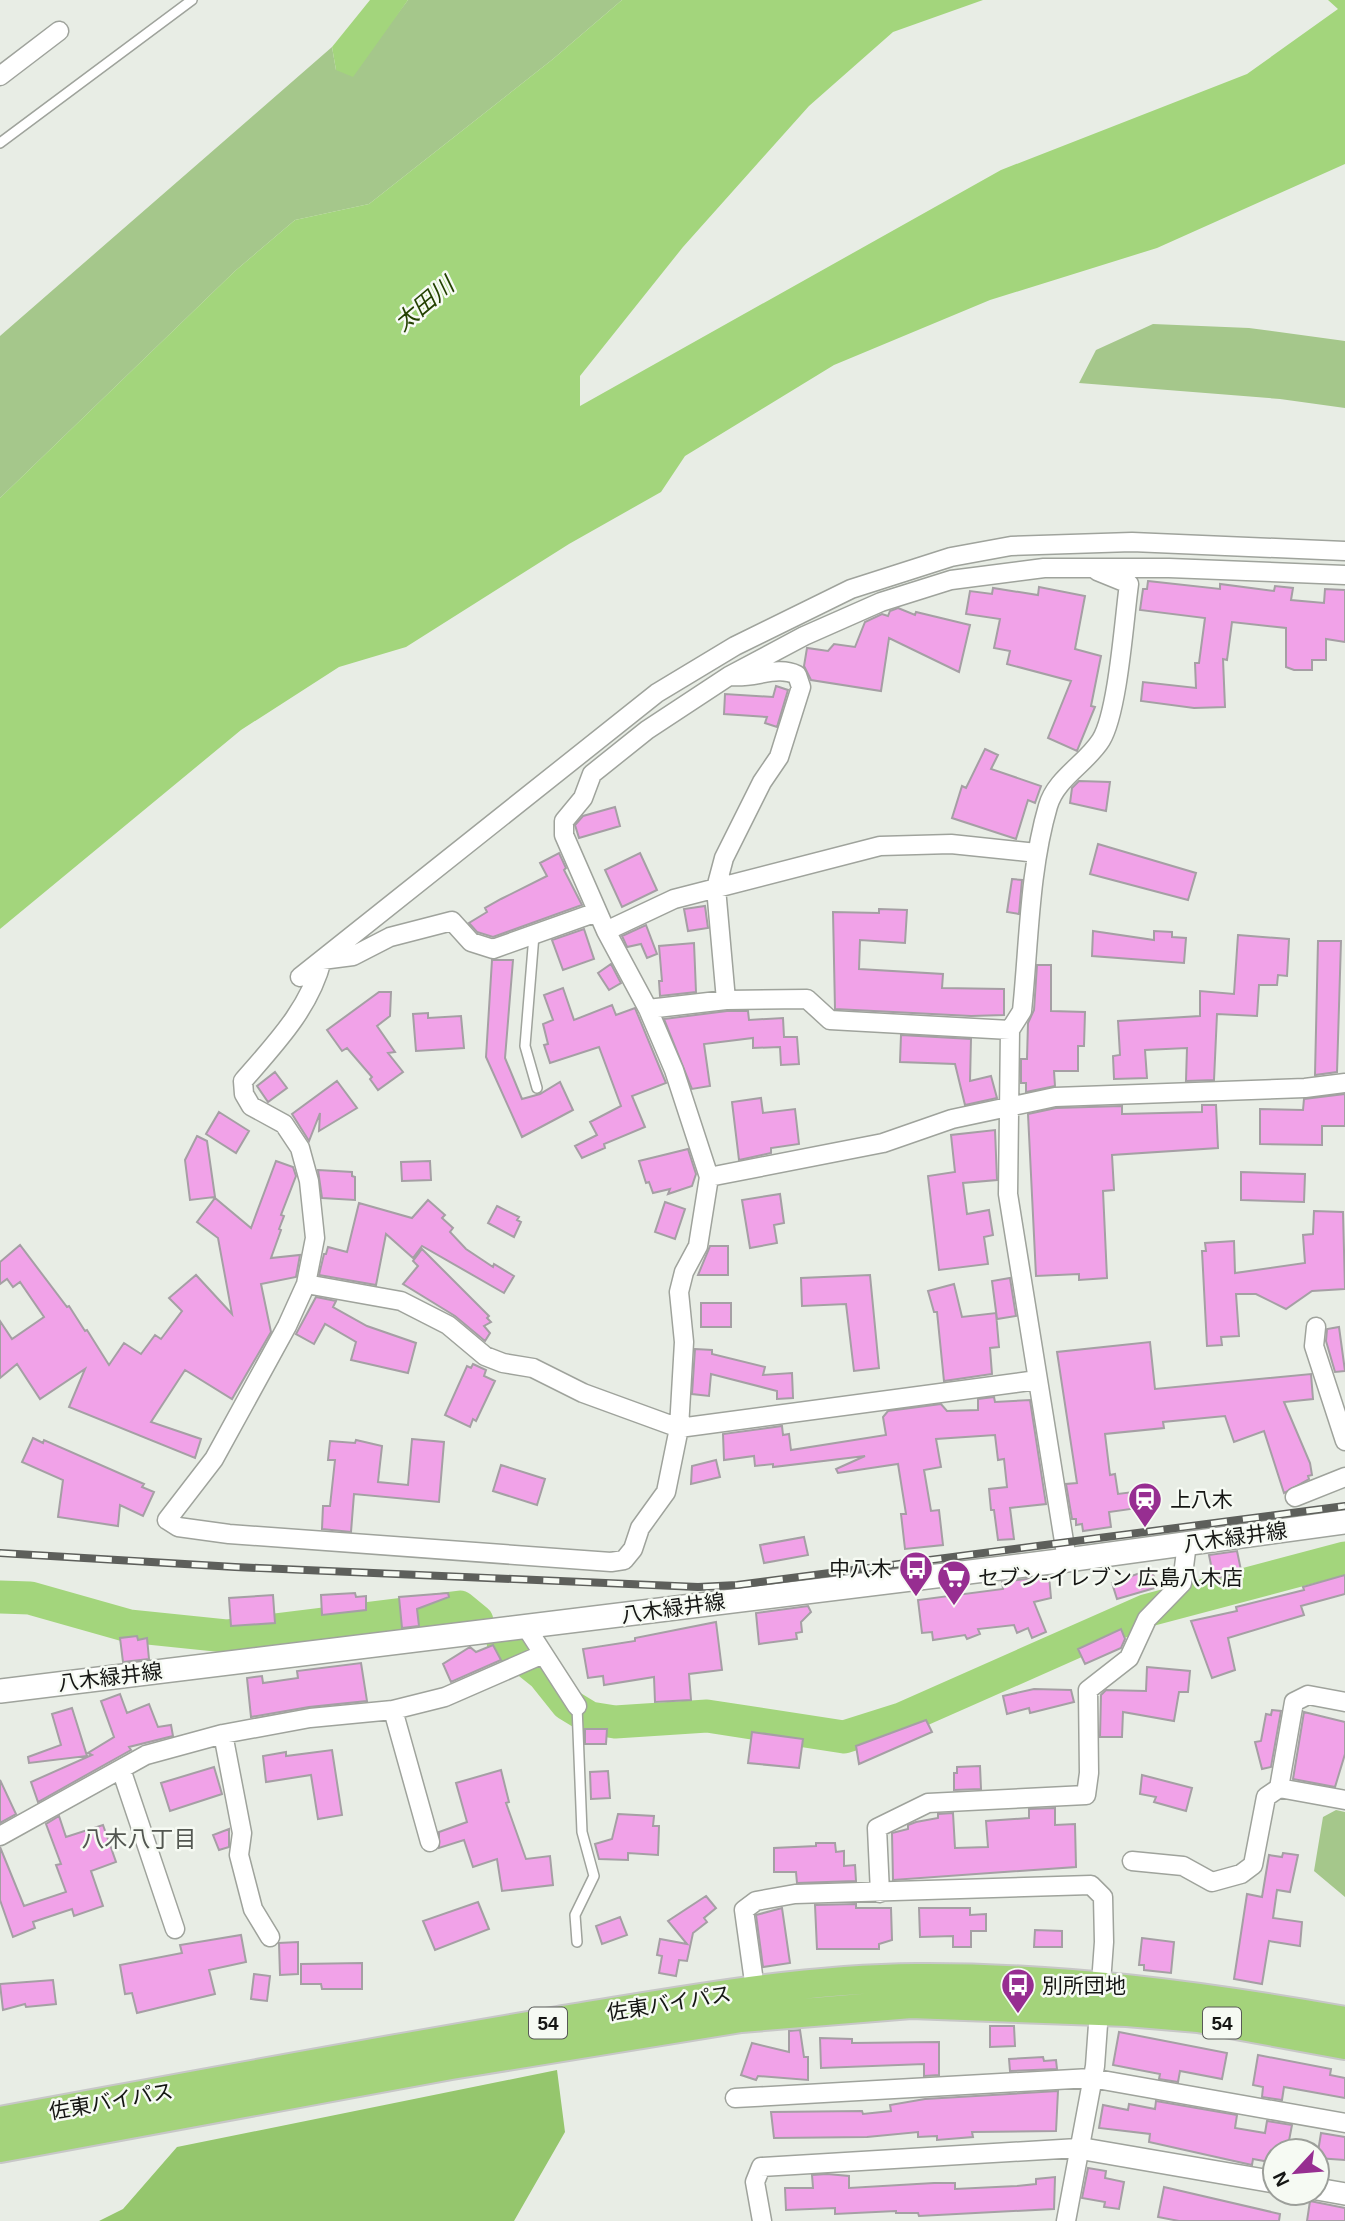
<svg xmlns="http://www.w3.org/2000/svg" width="1345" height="2221" font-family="Arial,'Noto Sans JP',sans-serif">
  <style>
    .green { fill: #a5c78b }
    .forest { fill: #95c66d }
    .water { fill: #a3d57c }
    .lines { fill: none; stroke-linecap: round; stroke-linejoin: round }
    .river { stroke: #a3d57c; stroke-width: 33 }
    .building { fill: #f1a2e8; stroke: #a59fa4; stroke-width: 2 }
    .service-casing { stroke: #9fa39c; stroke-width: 12 }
    .minor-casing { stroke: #9fa39c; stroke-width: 21 }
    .tertiary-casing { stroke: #9fa39c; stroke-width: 24 }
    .secondary-casing { stroke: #9fa39c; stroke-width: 26 }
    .trunk-casing { stroke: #c7c7c7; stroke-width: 32 }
    .service { stroke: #fff; stroke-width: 9 }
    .minor { stroke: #fff; stroke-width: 18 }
    .tertiary { stroke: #fff; stroke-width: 21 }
    .secondary { stroke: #fff; stroke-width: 23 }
    .trunk { stroke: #a4d37b; stroke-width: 28 }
    .rail-casing { stroke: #5d5f5b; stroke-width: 8 }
    .rail { stroke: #f6faf3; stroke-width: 5; stroke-dasharray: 16; stroke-linecap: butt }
    .labels { text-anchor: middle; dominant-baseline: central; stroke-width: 5; stroke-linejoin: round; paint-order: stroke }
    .shield { fill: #f6faf3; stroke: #585a57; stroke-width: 2 }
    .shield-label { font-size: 19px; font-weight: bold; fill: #151614 }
    .poi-label { font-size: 21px; fill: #151614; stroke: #f6faf3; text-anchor: start }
    .street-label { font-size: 21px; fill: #151614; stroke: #f6faf3 }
    .water-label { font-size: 23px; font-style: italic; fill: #234100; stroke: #f6faf3 }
    .neighbourhood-label { font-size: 23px; fill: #535751; stroke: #f6faf3 }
  </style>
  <rect width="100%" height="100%" fill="#e8ede5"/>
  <path class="green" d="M408,0H622L553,59L369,204L295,220L235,271L0,498V336L332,47L336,70L389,25Z
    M1153,324L1249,328L1345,341V408L1280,399L1079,383L1096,350Z
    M1336,1810L1345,1812V1897L1314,1871L1323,1817Z"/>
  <path class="forest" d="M557,2070L565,2132L514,2221H99L123,2209L177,2147Z"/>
  <path class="water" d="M370,0H408L353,77L336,70L332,47Z
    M622,0H983L893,32L809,106L683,247L580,376V406L1001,170L1247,74L1338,9L1328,0H1345V164L1157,248L990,300L834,365L685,456L661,492L569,544L406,647L339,667L241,730L0,929V498L235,271L295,220L369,204L553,59Z"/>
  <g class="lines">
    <path class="river" d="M0,1597L30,1598L129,1626L226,1636L460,1607L477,1621
      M503,1642L543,1674L567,1704L590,1718L615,1722L707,1716L844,1737L901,1719L1145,1611L1345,1558"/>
  </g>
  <path class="building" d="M1148,581L1220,589V584L1274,591L1275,586L1293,588L1291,600L1324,603L1325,589L1345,590V642L1326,639V660H1312V670H1294L1286,667V628L1232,622L1227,660L1223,659L1225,707L1194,708L1141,701L1143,682L1196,688L1195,663H1199L1205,618L1140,610L1143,589H1147Z
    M1039,587L1085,596L1075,649L1101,656L1091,706L1095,707L1077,751L1048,738L1071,681L1007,664L1010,651L994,648L1000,619L966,614L970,591L992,594L993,588L1038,595Z
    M898,608L915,615L916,612L970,625L959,672L889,638L881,691L811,680L804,666L807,648L828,651L834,644L855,647L865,622L882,614L888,616L890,611Z
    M776,686L788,690L777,727L765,723L767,717L724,714L725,694L773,697Z
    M985,749L998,755L991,769L1041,786L1035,803L1028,800L1016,839L952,818L962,786L966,788Z
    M1079,781L1110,782L1106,811L1070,803L1072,788Z
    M615,807L620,826L579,838L575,825L583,816Z
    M1098,844L1196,873L1188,900L1090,874Z
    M559,853L566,868L564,870L582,905L493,937L477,932L469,923L487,912L485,908L501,899L547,876L540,863Z
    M640,853L657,890L622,907L605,870Z
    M1012,879L1022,880L1019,914L1007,912Z
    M705,906L708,928L688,931L684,909Z
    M879,909L907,910L905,943L860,940L859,969L943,974L942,988L1004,989V1015L971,1016L835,1009L833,912L879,913Z
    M646,925L657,954L647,958L641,944L627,947L622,936Z
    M584,929L594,959L563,970L552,940Z
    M1093,931L1154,940V931L1172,932V937L1186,938L1184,963L1092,956Z
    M1238,935L1289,939L1287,976L1278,975L1277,985H1259L1257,1016L1217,1014L1214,1080L1186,1081L1187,1048L1145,1050L1147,1078L1114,1079L1113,1056L1120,1055L1118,1021L1200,1016V991L1234,994Z
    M1318,941H1341L1337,1072L1315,1075Z
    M694,943L696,992L660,996L659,981H662L659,946Z
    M492,960H513L505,1058L522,1099L540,1094L560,1082L573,1110L522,1137L486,1057Z
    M611,964L621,983L609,990L598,973Z
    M1037,965H1051V1011L1085,1012L1084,1046H1078V1071H1054L1055,1086L1026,1092V1083H1021V1059H1027L1028,1023L1034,1010Z
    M563,988L574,1020L612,1005L616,1015L635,1008L666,1083L632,1096L645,1127L604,1144L605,1148L582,1158L575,1146L597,1135L590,1122L621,1106L599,1047L550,1063L544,1045L548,1044L543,1024L553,1020L544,995Z
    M379,992H391L390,1016L377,1026L395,1052L388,1053L403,1072L378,1090L370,1079L372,1077L347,1048L342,1051L327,1030Z
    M727,1011H748L749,1020L783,1018L784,1037H797L799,1064L781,1065L780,1047L753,1048V1038L704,1044L710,1086L692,1089L664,1019Z
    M428,1013V1018L461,1016L464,1048L416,1051L413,1014Z
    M901,1035L971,1039L970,1081L991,1076L997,1098L965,1105L955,1064L900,1062Z
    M275,1072L287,1088L268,1102L257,1086Z
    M337,1081L357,1108L319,1131L320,1113L309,1141L292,1114Z
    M1345,1094V1126H1322V1145L1260,1144V1109L1303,1110L1304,1099Z
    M761,1098L763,1113L795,1109L799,1144L771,1148V1153L739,1160L732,1102Z
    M1202,1105H1216L1218,1148L1112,1155L1114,1190L1103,1191L1107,1278L1079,1280V1274L1036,1276L1028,1114L1056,1108L1122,1106V1114L1202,1112Z
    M219,1112L249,1131L236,1153L206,1134Z
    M995,1130L997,1180L963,1183L967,1214L989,1210L993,1235L984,1237L988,1264L939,1270L928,1176L955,1172L951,1135Z
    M197,1136L207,1141L215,1197L190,1200L185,1160Z
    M688,1149L696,1174L692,1186L668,1194L670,1189L653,1193L649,1182L646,1183L639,1161Z
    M276,1161L293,1167L296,1176L281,1215L284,1216L279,1229L281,1230L271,1258L300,1255L296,1277L261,1284L271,1332L232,1399L185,1370L151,1422L201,1439L195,1458L69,1407L85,1369L40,1399L17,1364L0,1378V1321L12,1339L44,1317L20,1282L13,1287L7,1279L0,1284V1262L20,1245L67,1307L69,1306L85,1331L87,1330L109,1365L124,1343L141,1354L155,1335L161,1339L182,1311L169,1298L196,1275L232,1314L218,1238L197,1222L215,1198L251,1228Z
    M430,1161L431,1180L402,1181L401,1162Z
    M318,1170L352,1172V1176L355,1177V1200L322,1198Z
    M1241,1172L1305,1174L1304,1202L1241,1200Z
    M780,1194L784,1223L774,1225L777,1243L750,1248L742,1200Z
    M428,1200L445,1215L442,1218L453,1228L450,1232L466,1249L493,1267L494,1264L514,1276L504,1293L422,1246L413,1258L386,1234L376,1285L319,1275L324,1254H326L328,1247L347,1252L359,1203L412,1218Z
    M665,1202L685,1209L675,1239L655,1232Z
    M497,1206L519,1217L517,1220L521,1222L514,1237L488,1223Z
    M1314,1211L1343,1212L1345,1289L1312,1291L1286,1309L1256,1294H1236L1239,1336L1221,1337L1222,1345L1207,1346L1202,1251H1206L1205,1243L1234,1241L1235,1273L1305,1263L1303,1235L1313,1234Z
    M710,1246H728V1275H698Z
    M422,1249L489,1316L487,1318L491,1322L484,1326L490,1333L485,1341L455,1316L403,1284L418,1266L413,1261Z
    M870,1275L879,1368L854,1371L846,1304L802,1306L801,1278Z
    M1010,1278L1016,1316L997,1319L992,1281Z
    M954,1284L962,1317L996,1313L999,1347L990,1348L992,1374L944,1381L937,1312H934L928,1291Z
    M316,1297L336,1301L333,1307L367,1326L416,1343L408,1373L351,1360L356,1342L325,1324L314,1344L296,1334Z
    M701,1303H731V1327H701Z
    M1339,1327L1345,1371L1335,1372L1326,1341L1327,1329Z
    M1150,1342L1155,1389L1311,1374L1313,1399L1284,1402L1310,1463L1312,1475L1308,1476L1309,1479L1284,1493L1264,1431L1234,1442L1225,1416L1163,1422L1164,1428L1105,1434L1110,1475L1115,1474L1118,1494L1157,1489L1159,1505L1109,1512L1111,1527L1083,1531L1082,1524L1076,1525V1519H1072L1066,1484L1077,1483L1057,1352Z
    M695,1349L712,1350V1354L765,1367L763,1375L792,1373L793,1398L777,1399V1391L711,1374L709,1396L692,1394Z
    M473,1364L486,1370L484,1376L495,1381L476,1421L473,1419L470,1427L445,1415L467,1366L471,1368Z
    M994,1397L995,1402L1030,1400L1046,1504L1010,1508L1014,1539L998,1540L994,1510H991L989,1489L1007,1487L1004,1459L998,1460L995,1435L936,1439L941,1467L924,1470L931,1511L939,1510L943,1545L905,1549L901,1514H906L898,1464L838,1473L836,1469L865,1456L773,1467V1464L755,1466L754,1456L724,1460L723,1434L782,1426L783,1435L789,1434L791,1450L886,1435L883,1417L888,1411L941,1404L947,1411L978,1410V1399Z
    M33,1438L43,1443L44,1440L144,1484L142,1487L154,1492L143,1516L120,1505L118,1526L58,1517L63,1480L22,1462Z
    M412,1439L444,1442L439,1502L354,1494L351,1532L322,1529L323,1506H330L335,1460H328L330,1441L355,1443L356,1440L382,1446L378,1482L408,1485Z
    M716,1460L720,1477L691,1484L692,1466Z
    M501,1465L545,1479L537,1505L493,1491Z
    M804,1537L808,1555L764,1563L760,1545Z
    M1237,1551L1241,1570L1214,1580L1209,1555Z
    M1151,1569L1158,1587L1117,1599L1112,1583Z
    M1345,1575V1594L1301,1606L1304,1615L1228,1638L1235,1670L1212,1678L1191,1621L1237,1611L1236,1607L1304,1590L1303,1587Z
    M1049,1576L1051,1598L1034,1602L1046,1632L1032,1638L1028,1628L1017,1633L1014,1625L978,1629L980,1634L967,1639L965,1635L933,1640L932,1632L922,1633L918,1600L1003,1589L1002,1582Z
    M355,1593L356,1597L366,1596V1610L322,1615L321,1595Z
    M448,1593L449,1597L417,1609L419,1626L402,1628L399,1597Z
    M273,1595L275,1623L231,1626L229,1598Z
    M808,1606L811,1612L801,1622L802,1632L796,1633L797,1639L759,1644L756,1613Z
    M716,1622L722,1670L689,1674L691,1700L655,1702L654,1677L604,1685L603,1676L588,1678L583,1649L635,1641V1638Z
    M1121,1629L1125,1639L1121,1648L1085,1664L1078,1649Z
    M137,1636L138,1640L147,1638L149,1659L123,1662L120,1638Z
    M493,1645L501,1660L451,1682L443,1664L470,1647L476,1652Z
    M361,1663L367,1701L309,1707L251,1717L247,1678L262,1676L263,1683L298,1678L297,1671Z
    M1147,1667L1190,1671L1188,1692H1179L1174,1721L1123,1712L1122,1737H1100L1101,1695L1106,1690L1146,1691Z
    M1034,1689L1071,1690L1074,1702L1030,1713L1029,1708L1007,1714L1003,1696Z
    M120,1694L127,1713L149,1704L158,1727L171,1725L173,1736L129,1747L131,1750L38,1802L31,1782L92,1755L88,1753L114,1737L101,1701Z
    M72,1708L87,1756L29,1763L28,1757L61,1745L52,1714Z
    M1272,1710L1281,1711L1271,1767L1262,1769L1255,1742L1261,1741L1266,1714L1271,1715Z
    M1304,1712L1345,1722V1754L1335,1787L1293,1779Z
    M926,1720L932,1732L859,1764L856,1746Z
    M585,1729H607L606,1744H585Z
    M752,1732L803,1739L799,1768L748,1763Z
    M332,1750L342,1815L318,1819L311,1775L266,1782L263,1756L286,1752V1756Z
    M980,1766L981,1789L954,1790V1773H957V1767Z
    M214,1767L222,1794L170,1811L161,1783Z
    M501,1770L509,1802L506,1803L526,1859L550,1856L553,1885L502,1891L497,1859L473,1867L464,1840L439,1848V1832L467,1822L456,1783Z
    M608,1771L610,1798L591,1799L590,1772Z
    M1142,1775L1192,1788L1186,1811L1154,1802L1156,1797L1140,1794Z
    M0,1780L16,1814L0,1823Z
    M1055,1808V1825L1075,1824L1076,1867L893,1880L892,1833L908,1829V1825L916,1822L938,1818V1814L953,1813L955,1848L988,1847L986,1821L1029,1818V1809Z
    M618,1814L654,1816L653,1826H659L658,1855L628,1853V1860L599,1859L595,1844L612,1839Z
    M59,1816L66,1837L103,1825L116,1862L91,1871L103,1906L74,1916L72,1909L33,1922L35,1928L13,1937L0,1900V1847L24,1906L66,1892L56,1865L61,1864L46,1824Z
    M229,1829V1847L219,1850L213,1835Z
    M816,1843H835L836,1852L844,1851V1866L855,1865L856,1881L797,1883L796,1872H774V1848L816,1846Z
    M1283,1853L1298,1855L1290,1892L1277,1890L1273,1918L1302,1922L1300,1946L1269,1941L1262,1984L1234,1979L1247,1894L1262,1897L1269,1855L1282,1857Z
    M706,1896L716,1908L704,1918L707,1922L693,1933L687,1961L679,1960L676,1976L659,1973L662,1956L657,1955L660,1939L687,1944L668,1921Z
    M478,1902L489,1929L435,1950L423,1921Z
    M856,1904V1908H891L892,1940L879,1944V1949H817L815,1905Z
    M782,1908L790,1963L763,1967L756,1915Z
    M919,1908H970V1915L986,1914V1931H971V1947H953V1936L920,1937Z
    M620,1917L627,1935L602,1944L596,1926Z
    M1035,1930L1062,1931V1947H1034Z
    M241,1935L246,1962L209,1970L215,1994L137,2013L132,1993L125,1994L120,1965L182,1953L180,1945Z
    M1142,1938L1174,1942L1171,1973L1144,1970V1965H1139Z
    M298,1942V1974L280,1975L279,1943Z
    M362,1963V1989H322L321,1984H301V1964Z
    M254,1974L270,1976L267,2001L251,1999Z
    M53,1980L56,2004L26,2007L25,2004L3,2010L0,1984Z
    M990,2026H1014L1015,2046L990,2047Z
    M800,2030L804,2057H808V2080L758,2076L756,2080L741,2075L752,2043L789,2052V2031Z
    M1119,2032L1227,2053L1222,2079L1180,2071L1178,2082L1159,2079L1160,2074L1113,2065Z
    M820,2038L852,2039V2043L939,2042V2075L924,2076V2064L821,2068Z
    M1258,2055L1331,2069L1330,2075L1345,2078V2098L1284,2087L1282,2100L1262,2097L1263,2087L1253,2085Z
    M1043,2057L1044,2061L1056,2060L1057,2069L1010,2071L1009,2059Z
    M1058,2091L1056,2131L972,2132L973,2137L937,2140V2136L918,2137V2132L867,2137L774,2138L771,2112L862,2111L863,2114L891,2111L890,2105L925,2099Z
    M1156,2101L1237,2115L1235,2128L1265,2133L1267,2121L1292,2125L1287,2151H1275V2163L1253,2159L1252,2165L1149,2142L1150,2134L1099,2128L1103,2105L1128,2110L1129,2104L1155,2109Z
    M1321,2133L1345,2137V2160L1317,2158Z
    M1088,2168L1106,2171L1105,2178L1124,2182L1119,2209L1104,2207L1105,2202L1082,2198Z
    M827,2174L849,2176V2188L934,2183H955V2189L1017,2186L1036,2184V2179L1055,2177L1054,2209L919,2216L918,2213H896V2211L835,2214V2208L786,2210L785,2188H813L812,2175Z
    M1164,2187L1280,2214L1279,2221H1179L1158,2217Z
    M1310,2201L1345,2208V2221H1307Z"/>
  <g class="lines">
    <g class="service-casing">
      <path id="service" d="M0,143L192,0
        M534,935L525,1046L537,1088
        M577,1706L582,1832L594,1876L575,1915L577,1942"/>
    </g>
    <g class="minor-casing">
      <path id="minor" d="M0,76L59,31
        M597,912L493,949L471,942L452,921L390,937L353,956L322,960C310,1008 275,1044 243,1081L244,1094L251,1106L284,1124L300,1148L309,1181L315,1238L306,1284L287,1326L214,1459L167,1520L178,1527L229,1534L611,1562L624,1560L633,1549L640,1528L666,1492L679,1428L684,1342L679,1292L684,1272L698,1246L709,1177L674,1070L648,1009L606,931L564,835V821L583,798L592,774L647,730L729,676L804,636L881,602L951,580L1044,568H1169L1345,575
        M606,931L674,899L880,846L951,844L1037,853
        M300,977L657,693L735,646L851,589L951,557L1011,546L1132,542L1345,551
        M726,1000L716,888L724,858L762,782L779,757L801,687L797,675C777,665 754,679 731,676
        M648,1009L726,1000L807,999L830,1020L1010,1030
        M709,1177L883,1143L952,1119L1055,1097L1305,1088L1345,1083
        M306,1284L401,1301L448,1325L485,1356L503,1363L533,1368L583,1393L679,1428L1037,1380
        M1316,1327L1314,1346L1345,1441
        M1295,1497L1345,1477
        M1067,1560L1008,1194L1010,1030L1022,1011C1029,944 1029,871 1048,806C1056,778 1086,764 1101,740C1118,712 1124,620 1129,584L1097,571
        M526,1627L577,1706
        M393,1710L430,1842
        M223,1734L242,1833L239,1855L253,1909L270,1937
        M121,1769L175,1929
        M1279,1788L1294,1702L1308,1695L1345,1702
        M0,1836L146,1755L223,1734L310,1718L393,1710L445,1697L541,1655
        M1132,1861L1183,1866L1212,1882L1241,1874L1253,1865L1266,1797L1279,1788L1345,1800
        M880,1893L877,1828L928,1803L1086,1795L1089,1773L1088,1690L1129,1658L1147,1619L1182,1583L1187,1543
        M755,1989L744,1910L756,1901L795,1894L1091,1885L1103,1897L1104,1942L1095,2066L1066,2221
        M735,2098L1091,2078L1345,2123
        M762,2221L755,2182L761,2167L1078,2148"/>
    </g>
    <g class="tertiary-casing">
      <path id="tertiary" d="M1078,2148L1275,2182
        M1317,2189L1345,2194"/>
    </g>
    <g class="secondary-casing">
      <path id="secondary" d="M0,1691L1067,1560L1345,1522"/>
    </g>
    <g class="trunk-casing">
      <path id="trunk" d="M0,2121C186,2087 372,2052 558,2021C677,2002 796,1979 917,1978C1062,1977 1203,1996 1345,2021
        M0,2148L451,2065L741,2018L911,2004L1127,2012L1198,2018L1345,2045"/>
    </g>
    <use href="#service" class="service"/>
    <use href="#minor" class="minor"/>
    <use href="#tertiary" class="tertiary"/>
    <use href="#secondary" class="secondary"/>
    <use href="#trunk" class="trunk"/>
    <g class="rail-casing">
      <path id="rail" d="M0,1553L235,1567L698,1587L737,1585L1345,1506"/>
    </g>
    <use href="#rail" class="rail"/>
  </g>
  <defs>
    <g id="station-pin" transform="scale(1.75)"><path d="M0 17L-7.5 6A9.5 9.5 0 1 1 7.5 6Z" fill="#972e91" stroke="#f6faf3"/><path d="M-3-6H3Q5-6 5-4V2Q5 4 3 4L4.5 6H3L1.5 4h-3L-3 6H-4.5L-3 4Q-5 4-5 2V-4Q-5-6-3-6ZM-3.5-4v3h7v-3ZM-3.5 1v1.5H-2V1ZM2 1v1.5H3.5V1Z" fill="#fff"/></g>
    <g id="bus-pin" transform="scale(1.75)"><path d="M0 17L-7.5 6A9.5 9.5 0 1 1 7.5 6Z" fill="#972e91" stroke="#f6faf3"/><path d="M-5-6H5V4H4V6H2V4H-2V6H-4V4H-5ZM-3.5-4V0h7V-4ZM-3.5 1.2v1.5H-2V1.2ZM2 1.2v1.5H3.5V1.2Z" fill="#fff"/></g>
    <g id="supermarket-pin" transform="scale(1.75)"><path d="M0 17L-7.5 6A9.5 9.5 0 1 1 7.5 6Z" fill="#972e91" stroke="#f6faf3"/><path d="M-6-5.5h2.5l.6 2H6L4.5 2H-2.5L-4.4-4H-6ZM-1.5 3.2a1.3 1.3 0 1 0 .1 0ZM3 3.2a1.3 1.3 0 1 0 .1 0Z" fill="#fff"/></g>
  </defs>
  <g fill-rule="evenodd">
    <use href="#station-pin" x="1145" y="1499"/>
    <use href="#bus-pin" x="916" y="1568"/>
    <use href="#supermarket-pin" x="954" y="1577"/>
    <use href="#bus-pin" x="1018" y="1985"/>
  </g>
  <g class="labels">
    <g class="shield">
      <rect x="529" y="2007.5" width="38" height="31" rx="5"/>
      <rect x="1203" y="2007.5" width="38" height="31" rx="5"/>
    </g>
    <g class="shield-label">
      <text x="548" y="2023">54</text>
      <text x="1222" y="2023">54</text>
    </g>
    <g class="poi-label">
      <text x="1170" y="1499">上八木</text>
      <text x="892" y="1568" text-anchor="end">中八木</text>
      <text x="978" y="1577">セブン-イレブン 広島八木店</text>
      <text x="1042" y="1985">別所団地</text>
    </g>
    <g class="street-label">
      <text transform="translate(1235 1537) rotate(-8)">八木緑井線</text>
      <text transform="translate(673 1608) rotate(-8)">八木緑井線</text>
      <text transform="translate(110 1677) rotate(-7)">八木緑井線</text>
      <text transform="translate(669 2003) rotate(-9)">佐東バイパス</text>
      <text transform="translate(111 2101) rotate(-10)">佐東バイパス</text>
    </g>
    <g class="water-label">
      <text transform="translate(424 304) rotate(-40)">太田川</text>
    </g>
    <g class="neighbourhood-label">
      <text x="139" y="1839">八木八丁目</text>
    </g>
  </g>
  <g transform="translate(1296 2172) rotate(244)"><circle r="33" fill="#f6faf3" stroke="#9c9f9a" stroke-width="2"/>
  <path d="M0-5L12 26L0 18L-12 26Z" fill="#972e91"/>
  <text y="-10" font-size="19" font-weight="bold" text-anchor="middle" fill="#151614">N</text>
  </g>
</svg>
